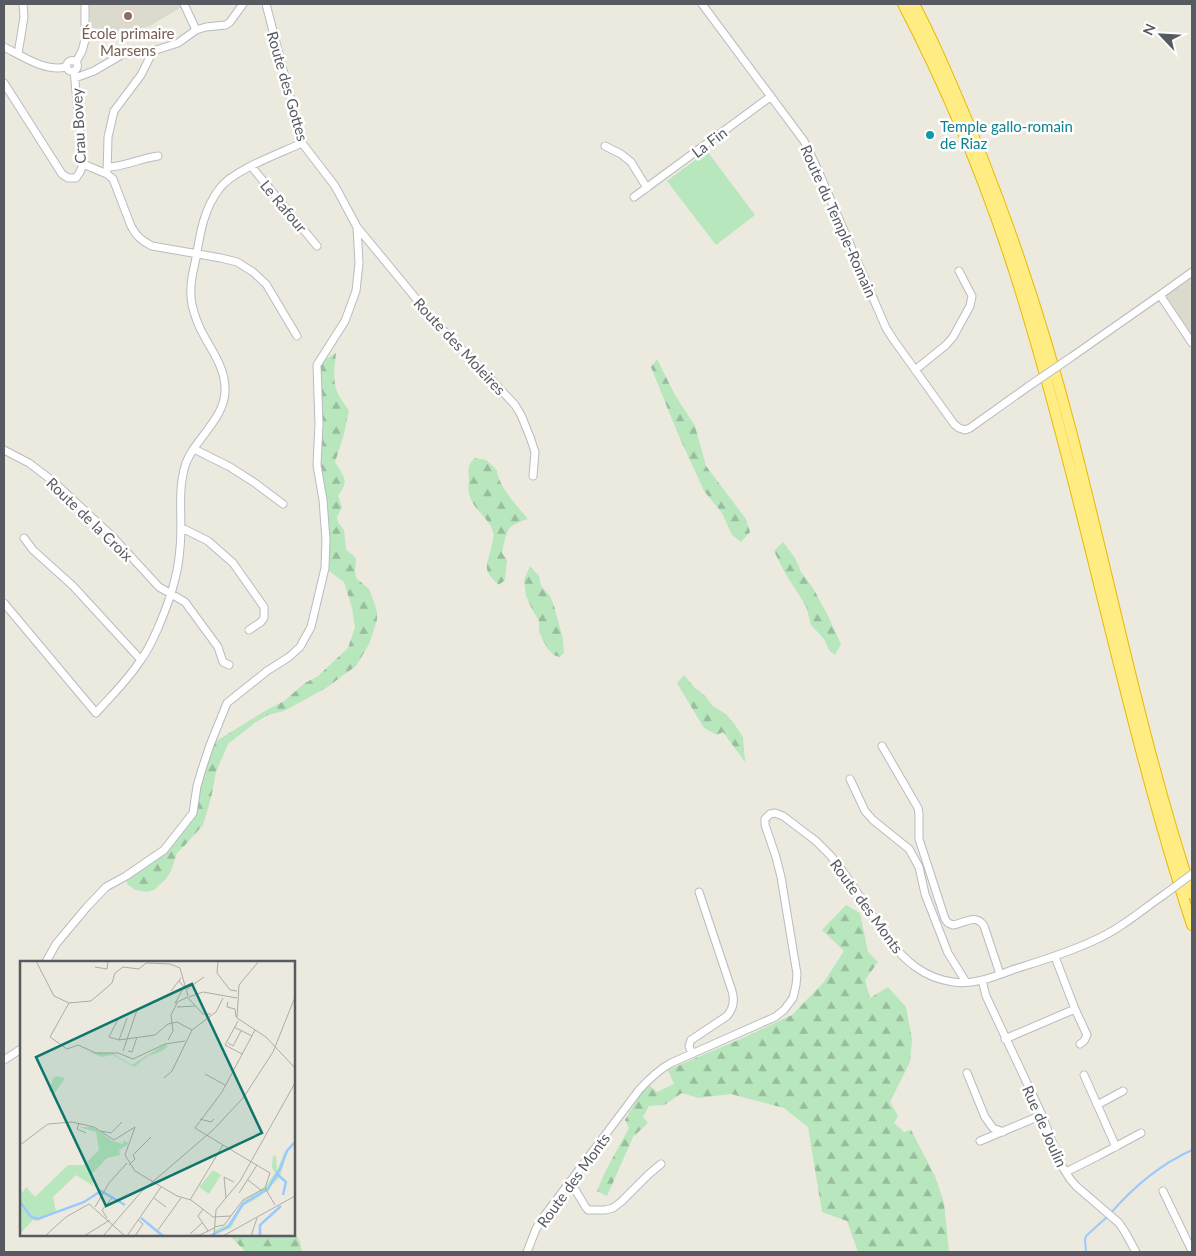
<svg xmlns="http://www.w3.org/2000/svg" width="1196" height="1256" font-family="Lato,sans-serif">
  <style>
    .education { fill: #dbdacd }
    .forest { fill: url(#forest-firs) }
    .garden { fill: #b8e6bd }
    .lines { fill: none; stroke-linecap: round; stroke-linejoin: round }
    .stream { stroke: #9bc9ff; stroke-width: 2 }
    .minor-casing { stroke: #b9bbc2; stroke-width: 9 }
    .highway-casing { stroke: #eab900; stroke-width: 12 }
    .minor { stroke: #fff; stroke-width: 7 }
    .highway { stroke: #ffec82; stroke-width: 10 }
    .minor-bridge-casing { stroke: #b9bbc2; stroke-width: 9; stroke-linecap: butt }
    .minor-bridge { stroke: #fff; stroke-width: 7 }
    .education-dot { fill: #8d6e63; stroke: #fff; stroke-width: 2 }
    .culture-dot { fill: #0f9aa8; stroke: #fff; stroke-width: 2 }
    .labels { text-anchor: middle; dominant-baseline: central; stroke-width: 5; stroke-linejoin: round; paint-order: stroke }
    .education-label { font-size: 15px; fill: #785e54; stroke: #fff }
    .street-label { font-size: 15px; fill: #575b61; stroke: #fff }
    .culture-label { font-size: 15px; fill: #0d838f; stroke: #fff; text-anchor: start }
    .inset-river { fill: none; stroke: #9bc9ff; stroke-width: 2.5 }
    .inset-road { fill: none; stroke: #acada8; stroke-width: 1 }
    .view { fill: #0f766e; fill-opacity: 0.15; stroke: #0f766e; stroke-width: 2.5 }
    .inset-edge { fill: none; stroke: #575b61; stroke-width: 2.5 }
  </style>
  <defs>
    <pattern id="forest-firs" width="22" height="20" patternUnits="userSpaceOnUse" patternTransform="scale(1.25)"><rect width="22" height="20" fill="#b8e6bd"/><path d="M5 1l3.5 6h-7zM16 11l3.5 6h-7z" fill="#98bd9d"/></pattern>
  </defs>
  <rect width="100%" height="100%" fill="#eceade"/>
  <path class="education" d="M89,4H183V6L150,26L90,42Z
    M1192,278V336L1166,296Z"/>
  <path class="forest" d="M336,353C333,380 332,389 349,410L344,434L335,462C344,478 350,479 338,496L342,507L337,517L338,522L344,530L346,550L354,556L356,559L355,571L356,578L369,589L375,605L377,612V620L369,644L362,656L356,666L326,688L284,711L268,715L256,722L228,744L216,772L211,798L203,825L187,843L177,853L171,871L166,879L154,890L147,892L135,890L127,884L126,876L164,850L193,813L210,745L265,711L284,701L305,683L318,676L348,648L355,627L352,608L344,582L325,568L317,467V366L322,361Z
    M657,359L675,395L695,426L706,466L746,519L750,532L741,542L732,535L722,513L704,491L678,434L651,367Z
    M475,458L486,460L497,470C497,485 519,508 528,519C505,526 507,531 502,553L507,560L505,580L499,585C480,568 488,566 492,544C493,540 494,536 493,532C489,518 475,511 470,497C467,490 469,485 469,478C468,469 468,464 475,458Z
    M783,542L795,558L801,572L813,588L827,614L841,644L835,655L829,650L824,639L811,625L806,606L785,573L774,551Z
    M530,566L539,576L541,586L550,596L554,606L563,639L564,653L559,657L554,655L547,648L539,632V621L533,611L526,596L524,580Z
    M684,675L694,687L705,696L713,706L726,714L735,725L743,737L745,762L723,732L717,735L704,728L677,683Z
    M846,905L860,913L868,952L878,962L865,980L870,998L888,987L906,1007L912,1039L910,1062L890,1102L898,1116L894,1123L904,1132L911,1130L935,1176L944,1203L949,1252H858L847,1221L822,1212L808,1127L784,1108L731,1094L698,1098L682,1093L664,1105L649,1106L643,1117L648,1123L633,1137L607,1196L597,1191L605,1172L629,1128L625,1120L641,1093L649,1085L657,1092L674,1084L668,1070L745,1037L792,1015L824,982L844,951L822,930Z
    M294,1231L300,1242L302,1252H246L229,1235H294Z"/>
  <path class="garden" d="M707,151L755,215L716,245L667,181Z"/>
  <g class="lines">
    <path class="stream" d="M1110,1214C1134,1186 1159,1165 1192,1150
      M1086,1252L1085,1240L1086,1236L1107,1217"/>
    <g class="minor-casing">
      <path id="minor" d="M184,4L196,30
        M702,4L804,141L817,168L886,328L893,339L954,424L959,428L965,430L970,428L1029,386
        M4,47C22,56 45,72 66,67
        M18,54L24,17L23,4
        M66.5 66a5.5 5.5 0 1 1 11 0a5.5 5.5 0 1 1-11 0Z
        M76,62L82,51L85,40V4
        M75,78L94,71L123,54L153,51L178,43L196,30L206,27L226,25L230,22L243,4
        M4,83L62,174L68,178H76L80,172L83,164L74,71
        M605,146L621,154L631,162L647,188
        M83,164L107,174L113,179L131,226C136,236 142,241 152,246L221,258L237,262L253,272L266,284L297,336
        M251,166L317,246
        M107,167C124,167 141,158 158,156
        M107,174L108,137L114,111L141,75L153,51
        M634,197L770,97
        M357,227L437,324L489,377L515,405L521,415L530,437L535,452L533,476
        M1192,272L1160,295L1192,343
        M1070,358L1160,295
        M915,370L946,345L953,337L970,306L972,296L959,271
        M194,449L230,467L255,483L283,504
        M4,450L29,463L54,482L113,537L159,587L185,602L218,647L223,662L229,665
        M182,528L208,541L233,563L264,607V618L261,622L249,630
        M24,538L33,550L73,586L141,660
        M4,603L96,713C111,696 128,680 140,661C148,651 153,639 158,628C169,602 178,577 180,548C183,521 177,493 185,466C193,439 227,419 225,387C224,362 205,343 197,321C193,311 190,299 191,288C191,278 194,268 196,258C200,233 204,208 220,188C233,170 281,153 302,143
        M882,746L918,808L919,814V839L945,919L948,923L953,925C965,923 976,913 984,926L1000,974
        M850,779L865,811L873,820L909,849L919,867L925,894L948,953L966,982
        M1055,957L1075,1009L1087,1035L1084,1041L1080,1044
        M46,962L56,944L87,907L106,887L126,876L164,850L193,813L197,786L202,769L210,745L227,703L267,671L289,657L300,647L311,627L325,568L326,540L323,500L317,465L319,424L317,365L345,321L356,291L359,263L357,227L335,186L302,143L266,4
        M982,980L986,996L1042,1115L1060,1163L1070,1179L1076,1186L1119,1223L1125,1232L1136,1252
        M1005,1039L1075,1009
        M692,1054L689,1046L691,1040L727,1016C733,1009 735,1001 732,991L699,892
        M4,1060L21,1049
        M967,1073L985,1117L993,1128L1003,1132
        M1084,1075L1116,1147
        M1097,1105L1123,1091
        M980,1141L1042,1115
        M1066,1172L1098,1156L1141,1133
        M570,1181L585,1206L588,1210H605L613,1208L621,1202L649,1174L661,1164
        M1163,1191L1192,1251
        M527,1252L536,1229L545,1215L639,1090C649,1079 658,1070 671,1063L775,1017L784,1010L793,998L796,985L797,974L781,877L776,857L765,825V819L770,814L775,813L783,816L816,841L830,855L844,873L888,939C905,961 924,978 953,982C974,985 993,977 1012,970C1040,961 1068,953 1095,940C1120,929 1142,910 1165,894"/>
    </g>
    <g class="highway-casing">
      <path id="highway" d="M903,4C954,102 998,213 1029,319C1089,520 1127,726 1192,925
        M914,4C928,30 940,57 952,85C1001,197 1040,312 1071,431C1111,585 1142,743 1192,894"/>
    </g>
    <use href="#minor" class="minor"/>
    <use href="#highway" class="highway"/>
    <g class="minor-bridge-casing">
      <path id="minor-bridge" d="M1029,386L1070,358
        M1165,894L1192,874"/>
    </g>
    <use href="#minor-bridge" class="minor-bridge"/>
  </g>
  <circle class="education-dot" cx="128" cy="16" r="5"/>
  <circle class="culture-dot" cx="930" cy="135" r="5"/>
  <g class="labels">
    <g class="education-label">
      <text x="128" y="33">École primaire<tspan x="128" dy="17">Marsens</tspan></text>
    </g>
    <g class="street-label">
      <text transform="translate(288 86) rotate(74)">Route des Gottes</text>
      <text transform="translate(78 126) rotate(-93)">Crau Bovey</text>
      <text transform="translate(709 142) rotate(-37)">La Fin</text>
      <text transform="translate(284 206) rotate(50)">Le Rafour</text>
      <text transform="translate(839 221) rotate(66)">Route du Temple-Romain</text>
      <text transform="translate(460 346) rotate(47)">Route des Moleires</text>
      <text transform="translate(90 519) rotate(44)">Route de la Croix</text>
      <text transform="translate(867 906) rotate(54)">Route des Monts</text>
      <text transform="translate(1045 1126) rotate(66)">Rue de Joulin</text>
      <text transform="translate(573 1180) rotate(-54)">Route des Monts</text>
    </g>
    <g class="culture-label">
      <text x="940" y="126">Temple gallo-romain<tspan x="940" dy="17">de Riaz</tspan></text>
    </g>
  </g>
  <g transform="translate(20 961)">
    <rect width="275" height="275" fill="#eceade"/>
    <path d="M145,83L148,85L142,90L128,95L114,106L93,94L82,96L69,91L92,92L112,104ZM37,115L45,117L34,133L29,130L33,117ZM59,166H74L92,180L103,183L104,179L109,183L99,189L100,194L87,197L69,216H74L72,224L78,228L56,214L33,236L36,251L17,260L13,259L0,273V230L3,231L6,226L15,236L48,204H64L79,189L76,171ZM275,179L266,192L260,216L239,236L223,245L211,267L195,272V269L209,263L223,240L246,225L255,212L252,206L253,195L256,194L257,210L264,192Z" fill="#b8e6bd"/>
    <path d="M193,209L201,214L189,233L179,226Z" fill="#b8e6bd"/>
    <path class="inset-river" d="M257,213L266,221L263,234M0,241L11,256L18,258L64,241L81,230L105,244M121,257L143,275M190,275L208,266L223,243L248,228L261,206L267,190L275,181M240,275V264L261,245"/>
    <path class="inset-road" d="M16,0L34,35L49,42L71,40L92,22L95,12L103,6L119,8L126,2L150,3L160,7L168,35M198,0L197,12L210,29L217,30M239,0L219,24L217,57L246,76L275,107M75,6L87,8L88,0M159,20L164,26L155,42L168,36M167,28L184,16M151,30L161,17M167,36L183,53H191M169,36L183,31L217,37M208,41L207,46L215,48L216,56M49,42L30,76L47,88L58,84L76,92H98L113,98L145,83L165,80M157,46L175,45M99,56L89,76L99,79L135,74L148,63L157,61L172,69M218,60L205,84L222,93M214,66L232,75M99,79L107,57M148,79L153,70L151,54L157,42M208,82L213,85L221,70M103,90L117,49M108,90L112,91L117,76M185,113L205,124M144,117L152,110L172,69L196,51L203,37M180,158L191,161L194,158M59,162L57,168L66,172M81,170L91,172L102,161M0,184L28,163L52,161L74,166L94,179L115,166L105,194L115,210L157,235L171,239L193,256L211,255M203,184L175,167L202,131L235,69M109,204L115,198L113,194L131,176M228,219L242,230M219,232L237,204M134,237L146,246M206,237L204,216L214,221M170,239L203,184L250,212L245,227L255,244M75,246L89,222L107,202M183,248L178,255L188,270M87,257L82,249L92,237M194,266L204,264L223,239L245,227M138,269L161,237M170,273L182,262M25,275L46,256L69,243L105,275M64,275L90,259M83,275L122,230L193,169L223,137L253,91L275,36M107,275L141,226M115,275L123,263L118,259M159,275L180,274L194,267M194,275L196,249L220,220L275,122M203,275L275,235M231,275L237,257"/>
    <path class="view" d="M172,23L242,172L86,245L16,96Z"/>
    <rect width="275" height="275" class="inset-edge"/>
  </g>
  <rect width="1196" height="1256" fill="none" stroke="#575b61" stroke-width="10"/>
  <g transform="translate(1161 35) rotate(295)" stroke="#ffffff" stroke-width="4" paint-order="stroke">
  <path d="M0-4L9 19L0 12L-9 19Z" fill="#575b61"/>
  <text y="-8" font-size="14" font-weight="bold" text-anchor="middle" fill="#575b61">N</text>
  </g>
</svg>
